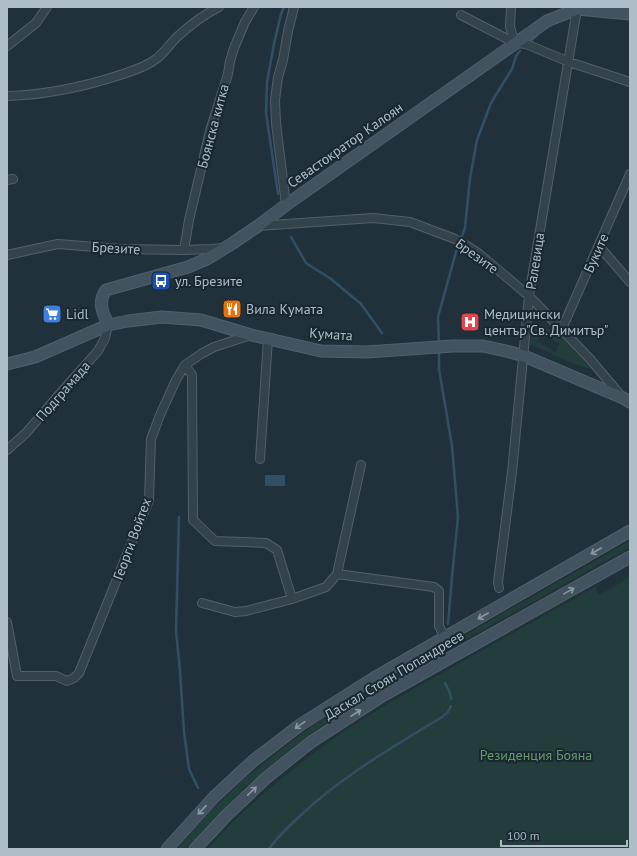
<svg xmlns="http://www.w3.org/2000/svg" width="637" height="856" font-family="'PT Sans',sans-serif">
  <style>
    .green { fill: #223d3b; fill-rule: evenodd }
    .water { fill: #325065 }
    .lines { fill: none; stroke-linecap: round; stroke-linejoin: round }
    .stream { stroke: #325065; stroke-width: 2.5 }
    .street-casing { stroke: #526069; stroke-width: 10 }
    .secondary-casing { stroke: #526069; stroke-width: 13 }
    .street { stroke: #34424c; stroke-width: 8 }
    .secondary { stroke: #42525f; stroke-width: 11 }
    .oneway { stroke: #8998a3 }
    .labels { text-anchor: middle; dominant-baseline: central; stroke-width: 4; stroke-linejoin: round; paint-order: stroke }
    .street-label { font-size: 14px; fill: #afbdc8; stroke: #192730 }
    .poi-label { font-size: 14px; fill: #afbdc8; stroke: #192730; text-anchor: start }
    .park-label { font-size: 14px; fill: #649b67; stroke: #192730 }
  </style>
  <rect width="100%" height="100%" fill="#20313c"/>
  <path class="green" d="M533,329H553L593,370L569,362L530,344ZM542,333L560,344L555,352L537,341Z
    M630,541V547L463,641L338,714L301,741L245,787L186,849H177L206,815L243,780L297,737L335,711L384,681Z
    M630,575V849H207L241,814L276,783L311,755L349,728L389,703L513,633L595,587L599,595L622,582Z"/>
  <path class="water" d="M265,475H285V486H265Z"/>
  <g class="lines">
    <path class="stream" d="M531,41L541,31
      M278,194L266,113L267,82L274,44L281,14L284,7
      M291,237L306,263L331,279L361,304L382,333
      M439,345L438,317L456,252L465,228L470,178L477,140L491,103L512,69L516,56L520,51
      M439,350V369L452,446L458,517L452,577L448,624
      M179,517L176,631L180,671L184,732L189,769L198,788
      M445,683L450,693L451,699
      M269,849C278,836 289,826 300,816C342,776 393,747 442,717L448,712L451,706"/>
    <g class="street-casing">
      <path id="street" d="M511,7L510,27L515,43
        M461,15L515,43L526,44L569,62L630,82
        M7,46L36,23L47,7
        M7,96C46,95 83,87 120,75C132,71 146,67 156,59C164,53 170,44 177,37C190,25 203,15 219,7
        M7,180L13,179
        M286,205L276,123L275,100L278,77L283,60L288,31L294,7
        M258,226L373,218L410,222L455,239L464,244L478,253L529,296L590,359L622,397
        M599,246L630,282
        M184,250L189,220L210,131L228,74L230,61L234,48L245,22L254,7
        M7,255L58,244L121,249L184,250L211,249L223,248
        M561,331L630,174
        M185,365L192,375L193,520L215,541L266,543L277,550L292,599
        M7,450L26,433L63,390L98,351L105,338L108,325
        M260,459L268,339
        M337,574L434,587L439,591V626L445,638
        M499,588L498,582L512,472L529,296L577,9L579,7
        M202,603L235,612L246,611L292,599L326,587L337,574L361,465
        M7,622L17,676H56L67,681L74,678L79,673L149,500L151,439L160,415L176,380L185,365L201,354L214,347L251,335"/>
    </g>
    <g class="secondary-casing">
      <path id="secondary" d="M108,325C103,312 97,303 106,290L188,267L207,259L233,243L258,226L286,205L547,21L577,9L630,14
        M7,364L35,357L108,325L128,321L162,317L201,320L251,335L321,351L367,352L453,346H483L510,352L524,356L623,398L630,402
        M167,849L214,797L253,761L300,725L374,678L630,531
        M195,849L226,816L266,778L311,742L382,696L630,557"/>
    </g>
    <use href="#street" class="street"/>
    <use href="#secondary" class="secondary"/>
  </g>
  <defs><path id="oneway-shaft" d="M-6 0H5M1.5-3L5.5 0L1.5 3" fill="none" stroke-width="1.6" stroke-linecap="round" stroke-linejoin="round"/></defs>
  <g class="oneway">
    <use href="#oneway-shaft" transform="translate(596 551) rotate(150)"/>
    <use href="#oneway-shaft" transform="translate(569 591) rotate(-29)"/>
    <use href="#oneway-shaft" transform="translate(483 616) rotate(150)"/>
    <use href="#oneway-shaft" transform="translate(356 713) rotate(-33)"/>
    <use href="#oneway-shaft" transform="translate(300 725) rotate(145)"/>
    <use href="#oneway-shaft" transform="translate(252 791) rotate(-44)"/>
    <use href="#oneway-shaft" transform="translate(202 810) rotate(133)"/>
  </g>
  <defs>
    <g id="bus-square" transform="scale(1)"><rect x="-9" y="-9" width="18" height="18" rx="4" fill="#1a4fb4" stroke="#192730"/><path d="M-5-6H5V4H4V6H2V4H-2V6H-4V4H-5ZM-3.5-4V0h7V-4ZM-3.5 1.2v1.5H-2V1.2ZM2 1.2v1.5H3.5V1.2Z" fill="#fff"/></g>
    <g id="restaurant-square" transform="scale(1)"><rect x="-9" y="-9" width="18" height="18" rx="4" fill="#e8710a" stroke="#192730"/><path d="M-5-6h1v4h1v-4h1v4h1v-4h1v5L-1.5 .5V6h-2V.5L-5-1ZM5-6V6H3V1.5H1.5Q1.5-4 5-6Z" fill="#fff"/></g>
    <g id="supermarket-square" transform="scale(1)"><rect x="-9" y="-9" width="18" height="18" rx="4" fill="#3f7fe0" stroke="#192730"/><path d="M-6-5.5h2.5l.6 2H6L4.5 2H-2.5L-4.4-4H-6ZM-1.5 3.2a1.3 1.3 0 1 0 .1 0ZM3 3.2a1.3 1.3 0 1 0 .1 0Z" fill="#fff"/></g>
    <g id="hospital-square" transform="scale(1)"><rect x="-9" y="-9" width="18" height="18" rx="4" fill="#e0444e" stroke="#192730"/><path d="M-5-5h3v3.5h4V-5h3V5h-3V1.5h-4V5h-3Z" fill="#fff"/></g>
  </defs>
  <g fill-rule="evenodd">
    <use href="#bus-square" x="161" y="281"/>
    <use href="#restaurant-square" x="232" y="309"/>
    <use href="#supermarket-square" x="52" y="314"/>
    <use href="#hospital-square" x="470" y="322"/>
  </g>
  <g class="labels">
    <g class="street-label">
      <text transform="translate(213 126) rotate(-75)">Боянска китка</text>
      <text transform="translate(345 145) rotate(-35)">Севастократор Калоян</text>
      <text transform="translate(116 248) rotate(3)">Брезите</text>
      <text transform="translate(596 253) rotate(-66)">Буките</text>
      <text transform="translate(477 256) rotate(36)">Брезите</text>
      <text transform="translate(535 261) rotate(-81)">Ралевица</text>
      <text transform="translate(331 334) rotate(4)">Кумата</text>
      <text transform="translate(63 391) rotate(-49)">Подграмада</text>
      <text transform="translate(132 539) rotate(-70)">Георги Войтех</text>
      <text transform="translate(394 675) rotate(-31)">Даскал Стоян Попандреев</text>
    </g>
    <g class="poi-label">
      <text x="175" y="281">ул. Брезите</text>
      <text x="246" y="309">Вила Кумата</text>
      <text x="66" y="314">Lidl</text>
      <text x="484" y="314">Медицински<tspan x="484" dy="16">център"Св. Димитър"</tspan></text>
    </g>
    <g class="park-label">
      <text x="536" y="755">Резиденция Бояна</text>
    </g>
  </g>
  <rect width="637" height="856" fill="none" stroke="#afbdc8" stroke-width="16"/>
  <path d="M501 840v6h126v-6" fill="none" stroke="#afbdc8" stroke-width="2"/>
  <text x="507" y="840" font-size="12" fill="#afbdc8" stroke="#192730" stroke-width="3" paint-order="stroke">100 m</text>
</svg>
